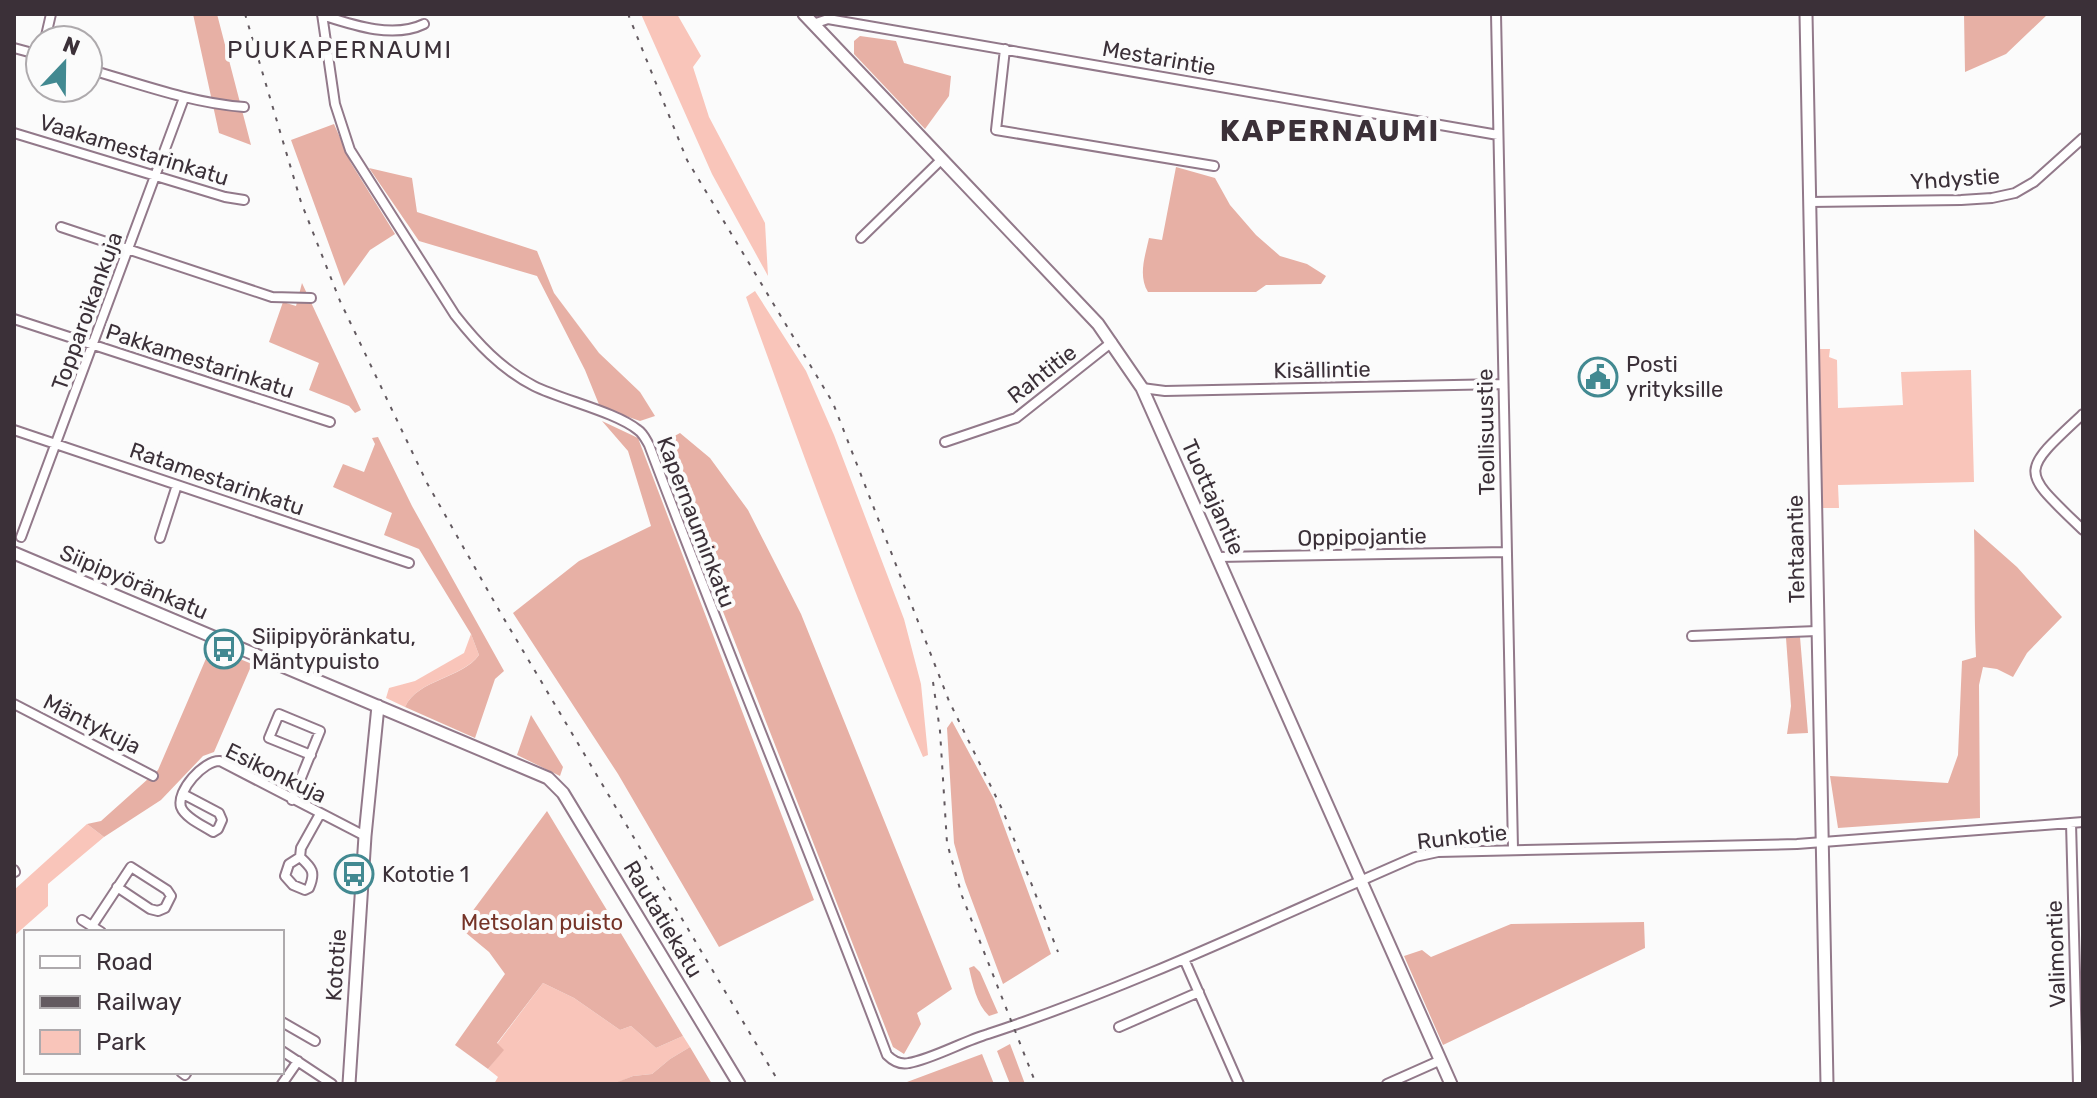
<svg xmlns="http://www.w3.org/2000/svg" width="2097" height="1098" font-family="Rubik,sans-serif">
  <style>
    .green { fill: #f9c5ba }
    .forest { fill: #e7b0a5 }
    .lines { fill: none; stroke-linecap: round; stroke-linejoin: round }
    .street-casing { stroke: #92798a; stroke-width: 12 }
    .secondary-casing { stroke: #92798a; stroke-width: 15 }
    .street { stroke: #fff; stroke-width: 8 }
    .secondary { stroke: #fff; stroke-width: 11 }
    .rail { stroke: #635a60; stroke-width: 2; stroke-dasharray: 4 8; stroke-linecap: butt }
    .labels { text-anchor: middle; dominant-baseline: central; stroke-width: 8; stroke-linejoin: round; paint-order: stroke }
    .street-label { font-size: 22px; fill: #3b3038; stroke: #fbfbfb }
    .poi-label { font-size: 22px; fill: #3b3038; stroke: #fbfbfb; text-anchor: start }
    .park-label { font-size: 22px; fill: #753327; stroke: #fbfbfb }
    .neighbourhood-label { font-size: 24px; letter-spacing: 2px; fill: #3b3038; stroke: #fbfbfb }
    .district-label { font-size: 30px; font-weight: bold; letter-spacing: 2px; fill: #3b3038; stroke: #fbfbfb }
  </style>
  <rect width="100%" height="100%" fill="#fbfbfb"/>
  <path class="green" d="M641,14H677L701,56L693,67L709,117L765,223L768,276L712,174Z
    M755,291L806,371L834,435L904,619L921,684L928,755L923,757C858,606 802,452 746,297Z
    M1817,349H1830L1829,357L1837,360L1838,408L1903,405L1901,372L1971,370L1974,482L1838,485L1839,508H1822Z
    M471,634L479,655C461,679 418,679 405,707L386,698L389,688L415,681L464,653Z
    M87,824L104,837L48,884V906L14,936V890Z
    M543,983L574,998L620,1030L631,1026L656,1048L683,1036L690,1047L670,1059L652,1074L633,1076L614,1084H494L498,1077L488,1069L503,1050L497,1044Z"/>
  <path class="forest" d="M193,14H217L251,145L219,133Z
    M1964,14H2048L2006,54L1965,72Z
    M860,36L896,41L904,63L951,76L949,96L925,129L854,54V41Z
    M334,124L351,163L395,234L370,250L344,286L291,140Z
    M1176,167L1215,178L1230,205L1256,235L1280,256L1307,264L1326,276L1321,284L1266,285L1256,292H1148C1138,276 1145,256 1149,238L1162,240Z
    M369,168L412,178L417,212L537,251L554,293L599,353L640,392L655,416L640,421L600,407L585,370L537,276L419,241Z
    M302,283L361,410L355,413L349,406L309,390L319,363L269,342L283,302L296,306Z
    M602,421L638,438L814,900L719,947L618,774L513,613L579,561L651,526L628,451Z
    M680,433L710,458L748,510L801,614L952,989L917,1013L921,1024L904,1054L893,1047L658,445Z
    M378,437L412,506L504,671L495,679L475,738L405,707C418,679 462,679 479,655L471,634L419,549L384,535L392,513L333,487L343,464L364,472L375,444L372,438Z
    M1974,529L2017,567L2062,617L2027,653L2013,677L1997,669L1983,667L1979,685L1980,818L1838,828L1830,776L1948,783L1958,755L1962,661L1976,657C1974,614 1975,572 1974,529Z
    M1800,637L1808,733L1787,734L1791,706L1786,638Z
    M211,647L252,664L214,752L203,756L161,800L104,837L87,824L101,821L158,770Z
    M531,715L563,767L560,776L517,755Z
    M952,721L994,799L1051,954L1003,984L965,882L954,843L947,728Z
    M547,811L683,1036L656,1048L631,1026L620,1030L574,998L543,983L497,1043L504,1050L488,1069L455,1045L505,974L489,952L460,928Z
    M1644,922L1645,948L1443,1045L1404,956L1422,950L1431,957L1511,924Z
    M974,966L980,972L998,1013L989,1016C976,1003 973,985 969,968Z
    M1010,1044L1025,1084H1010L997,1051Z
    M690,1047L712,1084L615,1083L633,1076L652,1074L670,1059Z
    M982,1054L994,1084H903L907,1082Z"/>
  <g class="lines">
    <g class="street-casing">
      <path id="street" d="M322,14L335,104L350,150L455,315C477,343 501,369 534,386C562,400 616,412 638,430C643,433 646,440 649,445C726,649 810,851 887,1055C893,1061 900,1065 909,1063C932,1059 964,1041 988,1034C1135,986 1274,918 1415,857L1438,852L1797,844L2083,822
        M1496,14L1513,849
        M322,15C353,25 393,39 424,24
        M813,24L828,19L1498,135
        M45,40L51,14
        M14,48L40,55
        M1005,49L996,130L1214,166
        M88,69C140,84 191,103 244,107
        M14,133L225,197L244,200
        M1810,202L1961,200L1992,198L2015,193L2034,182L2083,138
        M61,227L272,297L311,298
        M861,238L942,159
        M14,319L330,422
        M1142,388L1165,391L1503,384
        M2083,414C2018,474 2021,470 2083,530
        M14,430L409,563
        M945,442L1016,418L1112,342
        M21,537L184,98
        M160,538L177,485
        M1218,557L1507,552
        M1692,636L1817,631
        M14,704L153,776
        M183,794L219,813L222,820L218,829L213,832C204,826 185,818 181,807C176,791 204,760 220,761L365,836
        M292,800L320,731L279,714L269,738L311,755
        M2071,823L2078,1084
        M300,857C312,868 316,872 309,888L305,890L293,885L285,876L289,864L300,857L301,848L320,814
        M14,870L15,872
        M82,920L101,932
        M92,926L131,867L167,890L171,896L165,908L158,911L150,909L117,887
        M1184,959L1239,1084
        M282,1022L315,1041
        M1119,1027L1199,992
        M282,1051L332,1084
        M181,1072L185,1075L187,1072
        M282,1084L298,1061
        M1387,1084L1441,1060"/>
    </g>
    <g class="secondary-casing">
      <path id="secondary" d="M804,14L1098,324L1142,388L1451,1084
        M1806,14L1827,1084
        M14,553L548,778L563,793L739,1084
        M349,1084L365,836L378,706"/>
    </g>
    <use href="#street" class="street"/>
    <use href="#secondary" class="secondary"/>
    <path class="rail" d="M245,14L301,202L340,301L427,483L500,612L780,1084
      M628,14L687,160L833,403L949,701L1003,811L1058,952
      M933,682L940,731L947,843L962,896L1036,1084"/>
  </g>
  <defs>
    <g id="civic-ring" transform="scale(2)"><circle r="9.5" fill="#fbfbfb" stroke="#428991" stroke-width="1.5"/><path d="M-.6-6.5H3V-4.5H.6V-3L4-1V1h2V6H-6V1h2V-1L-.6-3ZM-1.2 2.5V6h2.4V2.5Z" fill="#428991"/></g>
    <g id="bus-ring" transform="scale(2)"><circle r="9.5" fill="#fbfbfb" stroke="#428991" stroke-width="1.5"/><path d="M-5-6H5V4H4V6H2V4H-2V6H-4V4H-5ZM-3.5-4V0h7V-4ZM-3.5 1.2v1.5H-2V1.2ZM2 1.2v1.5H3.5V1.2Z" fill="#428991"/></g>
  </defs>
  <g fill-rule="evenodd">
    <use href="#civic-ring" x="1598" y="377"/>
    <use href="#bus-ring" x="224" y="649"/>
    <use href="#bus-ring" x="354" y="874"/>
  </g>
  <g class="labels">
    <g class="street-label">
      <text transform="translate(1159 58) rotate(10)">Mestarintie</text>
      <text transform="translate(134 150) rotate(17)">Vaakamestarinkatu</text>
      <text transform="translate(1955 179) rotate(-4)">Yhdystie</text>
      <text transform="translate(87 311) rotate(-70)">Topparoikankuja</text>
      <text transform="translate(200 361) rotate(18)">Pakkamestarinkatu</text>
      <text transform="translate(1322 370) rotate(-1)">Kisällintie</text>
      <text transform="translate(1042 374) rotate(-38)">Rahtitie</text>
      <text transform="translate(1486 432) rotate(-91)">Teollisuustie</text>
      <text transform="translate(217 479) rotate(19)">Ratamestarinkatu</text>
      <text transform="translate(1213 497) rotate(66)">Tuottajantie</text>
      <text transform="translate(696 522) rotate(69)">Kapernauminkatu</text>
      <text transform="translate(1362 537) rotate(-1)">Oppipojantie</text>
      <text transform="translate(1796 549) rotate(-91)">Tehtaantie</text>
      <text transform="translate(134 582) rotate(23)">Siipipyöränkatu</text>
      <text transform="translate(92 724) rotate(27)">Mäntykuja</text>
      <text transform="translate(276 773) rotate(26)">Esikonkuja</text>
      <text transform="translate(1462 837) rotate(-6)">Runkotie</text>
      <text transform="translate(663 919) rotate(59)">Rautatiekatu</text>
      <text transform="translate(2056 954) rotate(-92)">Valimontie</text>
      <text transform="translate(336 965) rotate(-86)">Kototie</text>
    </g>
    <g class="poi-label">
      <text x="1626" y="364">Posti<tspan x="1626" dy="25">yrityksille</tspan></text>
      <text x="252" y="636">Siipipyöränkatu,<tspan x="252" dy="25">Mäntypuisto</tspan></text>
      <text x="382" y="874">Kototie 1</text>
    </g>
    <g class="park-label">
      <text x="542" y="922">Metsolan puisto</text>
    </g>
    <g class="neighbourhood-label">
      <text x="340" y="50">PUUKAPERNAUMI</text>
    </g>
    <g class="district-label">
      <text x="1330" y="131">KAPERNAUMI</text>
    </g>
  </g>
  <rect width="2097" height="1098" fill="none" stroke="#3b3038" stroke-width="32"/>
  <rect x="24" y="930" width="260" height="144" fill="#fbfbfb" stroke="#aeaaad" stroke-width="2"/>
  <rect x="40" y="956" width="40" height="12" fill="#ffffff" stroke="#aeaaad" stroke-width="2"/>
  <text x="96" y="970" font-size="24" fill="#3b3038">Road</text>
  <rect x="40" y="996" width="40" height="12" fill="#635a60" stroke="#aeaaad" stroke-width="2"/>
  <text x="96" y="1010" font-size="24" fill="#3b3038">Railway</text>
  <rect x="40" y="1030" width="40" height="24" fill="#f9c5ba" stroke="#aeaaad" stroke-width="2"/>
  <text x="96" y="1050" font-size="24" fill="#3b3038">Park</text>
  <g transform="translate(64 64) rotate(22)"><circle r="38" fill="#fbfbfb" stroke="#aeaaad" stroke-width="2"/>
  <path d="M0-6L14 30L0 20L-14 30Z" fill="#428991"/>
  <text y="-12" font-size="22" font-weight="bold" text-anchor="middle" fill="#3b3038">N</text>
  </g>
</svg>
